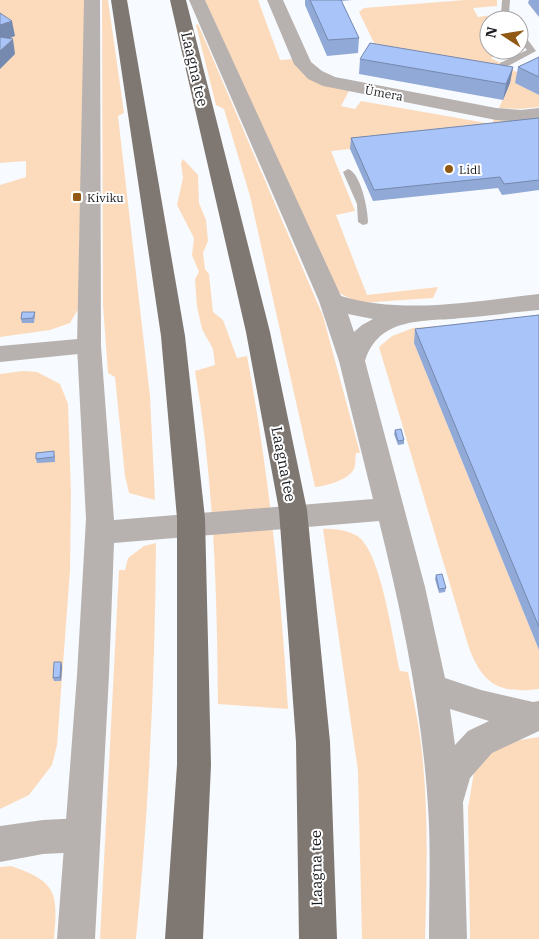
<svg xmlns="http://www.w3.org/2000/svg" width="539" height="939" font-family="'IBM Plex Serif',serif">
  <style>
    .green { fill: #fcdbbd }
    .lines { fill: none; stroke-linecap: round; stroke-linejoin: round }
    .service { fill: #b7b2af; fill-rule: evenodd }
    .minor { fill: #b7b2af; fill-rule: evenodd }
    .tertiary { fill: #b7b2af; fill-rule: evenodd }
    .primary { fill: #7f7771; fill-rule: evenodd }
    .wall { fill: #91a9d6 }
    .shaded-wall { fill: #7689ae }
    .building { fill: #a9c4f9; stroke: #7689ae }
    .poi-dot { fill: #925915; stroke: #fff; stroke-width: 2 }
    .labels { text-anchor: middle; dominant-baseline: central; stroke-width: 4; stroke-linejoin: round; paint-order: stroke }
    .far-street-label { font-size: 12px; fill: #181a1e; stroke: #fff }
    .far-poi-label { font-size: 12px; fill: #181a1e; stroke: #fff; text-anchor: start }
    .street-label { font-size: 15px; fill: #181a1e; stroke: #fff }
  </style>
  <rect width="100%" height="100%" fill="#f7fafe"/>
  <path class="green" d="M0,0H85L80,306L70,323L50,330L0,337V185L26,177V161L0,163Z
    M102,0H108L124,113L118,116L150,396L155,500L129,493L125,476L115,377L108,373L103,305Z
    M205,0H258L280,60L294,59L327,86L349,91L341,106L355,109L361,101L492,124L495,117L539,129L331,151L355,211L336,215L367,295L438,287L433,298L359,303L341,294L335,288Z
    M465,0H497V6L473,8L478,17L492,15L495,20H489V50H506L491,58L526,77L516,83L539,95V107L519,109L499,108L510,83L379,53L359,12L364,8Z
    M198,24L323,316L360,453H356C355,458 356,465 354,469C348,480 327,486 315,487L250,196L224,109L216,105L196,25Z
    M183,159L198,175L199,203L206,220L208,241L203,253L205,269L209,274L213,312L223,320L237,358L247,356C269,473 281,591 288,709L218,704C217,592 214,481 195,371L215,365L213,349L202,329L197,307L195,279L199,272L192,255L194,238L177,205L183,178L181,163Z
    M539,318L414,343L539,650V689C500,694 483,685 469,648L379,347L392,336L413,328Z
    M23,371L37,372L60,384L68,404L71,493L70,570L57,745L52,765L29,795L0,809V374Z
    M323,529C333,528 352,531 360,538C382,558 393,641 400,671L408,672C412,694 417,715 420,736C429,803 427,872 425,939H362L358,771Z
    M156,543C155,675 149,808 136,939H100L119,570H125L128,558L144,546Z
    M539,737V939H470L468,808L474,772L492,751L514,741Z
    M11,866C57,882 58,892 54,939H0V867Z"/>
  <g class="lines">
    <path class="service" d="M502,0H510L509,14L513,20H505L501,14Z
      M519,31L522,32L536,51L506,67H500V63L527,50L519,40Z
      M348,169C361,173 368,210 368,222L367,224L363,225L358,222L357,204L343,172Z"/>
    <path class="minor" d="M267,0H283L311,62L322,71L335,77L496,108L521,110L539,108V120L521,122L496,120L323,86L308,79L294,64Z
      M89,338L98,340L101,346L98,352L0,362V346Z
      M82,818L95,823L100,835L95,847L82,852L43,854L0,862V826L43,820Z"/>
    <path class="tertiary" d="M84,0H100L101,346L114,520L373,499L339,361L319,301L189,0H205L341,296C405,315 474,301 539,294V310C513,312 488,316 462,318C424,322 379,316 365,361L425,587L445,678L481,690L533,702L539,701V731L492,753L470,778L463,802L467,939H429C429,895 431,850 428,806C422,709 402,614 379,521L114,543L109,675L95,939H57L77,675L86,519L77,346ZM348,314L373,319L362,325L354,332ZM450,709L489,721L468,731L455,745Z"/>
    <path class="primary" d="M111,0H127L185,336L205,518L211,765L203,939H165L177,765V518L161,336Z
      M170,0H186L270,332L307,510L330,742L337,939H299L296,742L279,510L246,332Z"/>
  </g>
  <path class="wall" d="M305,0H352L341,1L359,38L358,53L327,56L305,5Z
    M529,0H539V17L528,3Z
    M539,57V95L515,83L518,67Z
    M360,59L513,67L510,83L503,100L359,74Z
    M539,118V190L502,195L498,188L373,201L350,149L351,138Z
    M35,312V316L34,323H22L21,319Z
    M539,315V650L414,343L415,329Z
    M395,430L404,440V444L398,445L394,434Z
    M55,455V462L37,463L36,459Z
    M436,575L446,588L445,592L439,593L435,579Z
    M61,662L62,666L61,681H54L53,678Z"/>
  <path class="shaded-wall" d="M12,21L15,36L0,42V25Z
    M13,39L15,54L0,69V51Z
    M513,67L510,83L503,100L506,84Z
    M61,662L62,666L61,681L60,677Z"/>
  <path class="building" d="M310,0H341L359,38L328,40Z
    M0,13L12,21L0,25Z
    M0,37L13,39L0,51Z
    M370,43L513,67L506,84L360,59Z
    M539,57V77L518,67Z
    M539,118V180L504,184L500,177L374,190L351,138Z
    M22,312H35L33,318L21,319Z
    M539,315V627L415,329Z
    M401,429L404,440L398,441L395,430Z
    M54,451V457L36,459V453Z
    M442,574L446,588L439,589L436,575Z
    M54,662H61L60,677L53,678Z"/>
  <g class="poi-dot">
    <circle cx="449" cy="169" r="5"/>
    <rect x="72" y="192" width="10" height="10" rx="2.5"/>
  </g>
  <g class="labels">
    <g class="far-street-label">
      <text transform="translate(384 93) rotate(10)">Ümera</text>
    </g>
    <g class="far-poi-label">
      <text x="459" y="169">Lidl</text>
      <text x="87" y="197">Kiviku</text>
    </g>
    <g class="street-label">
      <text transform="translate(195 69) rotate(77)">Laagna tee</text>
      <text transform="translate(284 464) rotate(79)">Laagna tee</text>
      <text transform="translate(316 868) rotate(-91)">Laagna tee</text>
    </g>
  </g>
  <g transform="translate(504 35) rotate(282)"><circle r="24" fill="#ffffff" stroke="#a3a3a5"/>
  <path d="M0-4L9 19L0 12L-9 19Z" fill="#925915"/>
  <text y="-8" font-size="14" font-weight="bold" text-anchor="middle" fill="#181a1e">N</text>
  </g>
</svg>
